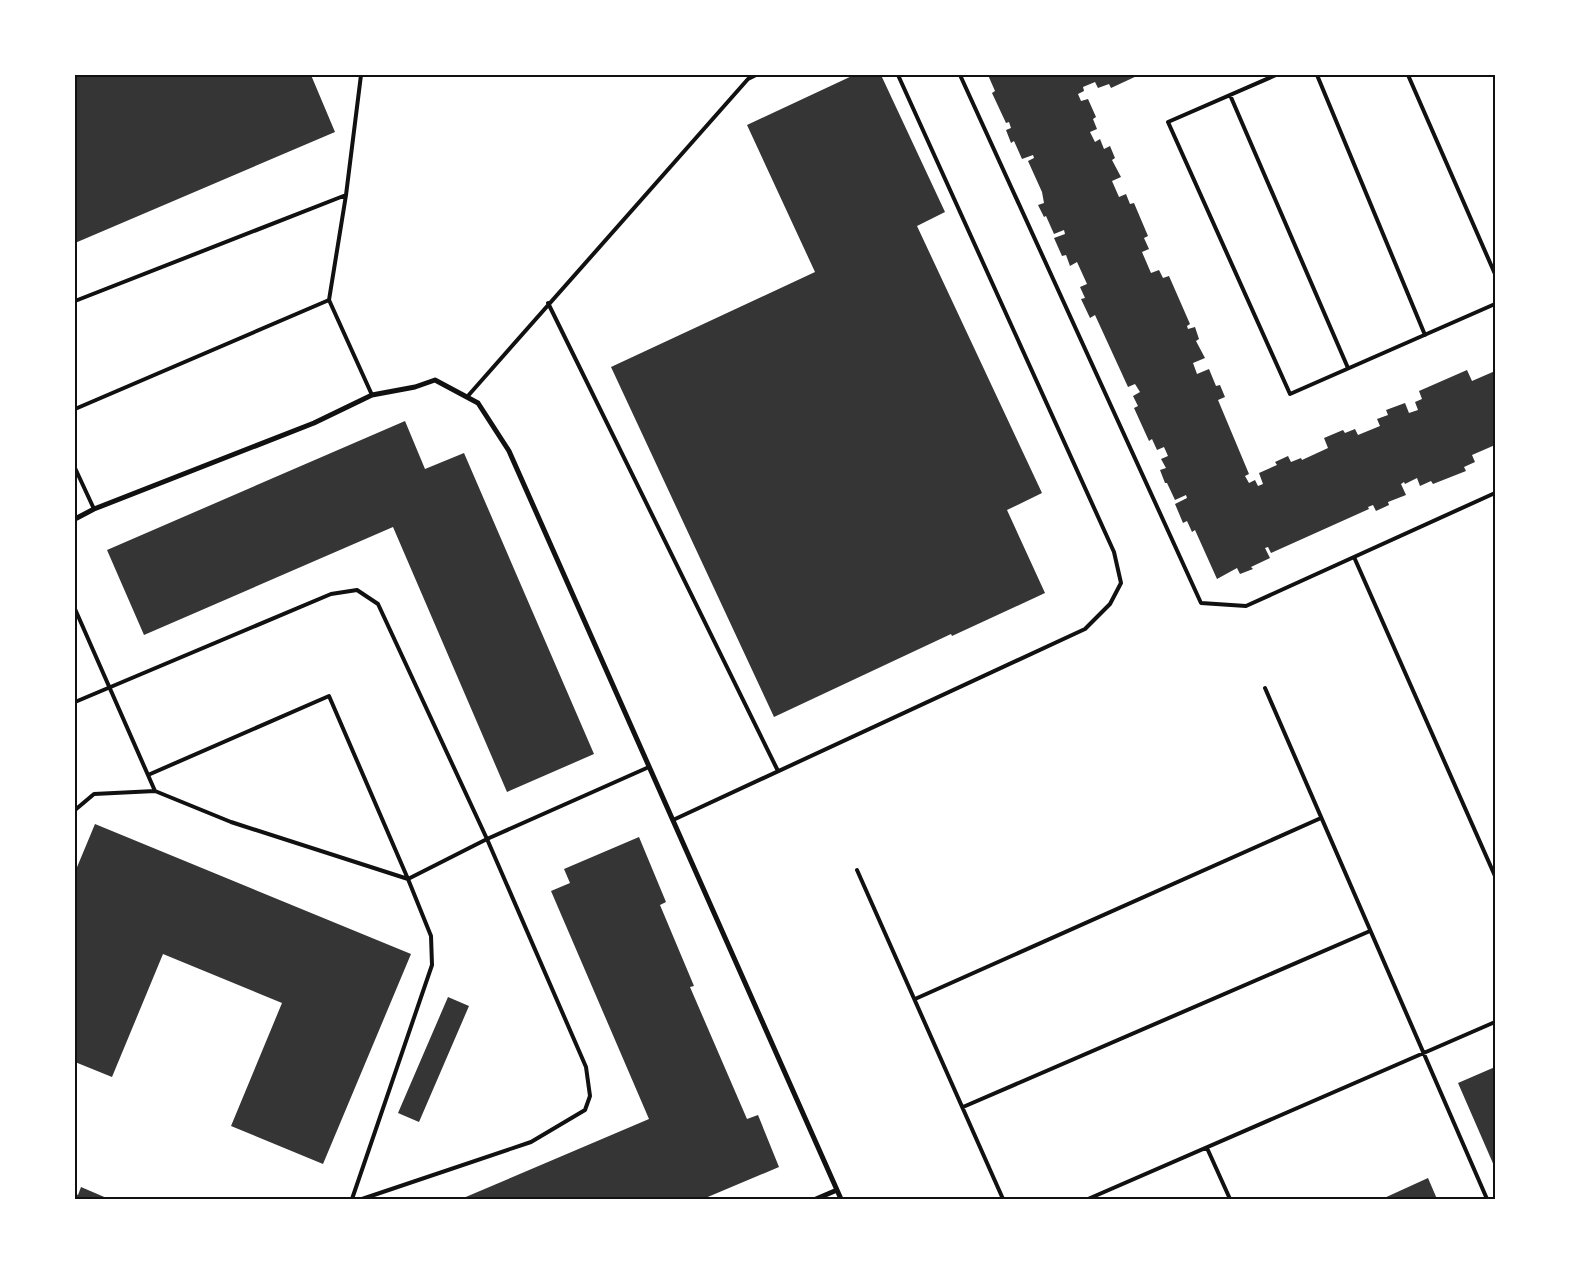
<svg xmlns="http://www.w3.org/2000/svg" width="1570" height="1274" font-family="Quicksand,sans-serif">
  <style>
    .building { fill: #353535 }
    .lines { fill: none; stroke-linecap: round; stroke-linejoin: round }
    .service { stroke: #111; stroke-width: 4 }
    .minor { stroke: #111; stroke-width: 5 }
    .neatline { fill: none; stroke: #111; stroke-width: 2 }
  </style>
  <rect width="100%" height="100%" fill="#fff"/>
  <path class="building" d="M75,75H311L335,132L75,243Z
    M854,75H881L945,212L917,226L1042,493L1007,510L1045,593L952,636L951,634L774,717L611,367L815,272L747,125Z
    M988,75H1139L1111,88L1109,84L1098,88L1095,82L1083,87L1084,91L1078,94L1081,101L1088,99L1096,117L1093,119L1097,129L1090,132L1095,142L1100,139L1104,149L1110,146L1115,158L1112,160L1121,177L1112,181L1119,197L1126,194L1130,204L1134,203L1148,236L1144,238L1149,249L1142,252L1151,273L1159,270L1163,278L1169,276L1190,324L1187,326L1188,329L1195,327L1199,339L1196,341L1205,358L1193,363L1197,374L1209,369L1216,386L1220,385L1225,397L1218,400L1249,474L1245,476L1249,483L1255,480L1258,486L1263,484L1259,473L1277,465L1275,462L1288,456L1291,462L1301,458L1302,460L1328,448L1324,438L1343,430L1345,433L1355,429L1358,435L1380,426L1377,419L1388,415L1386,410L1405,403L1409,413L1418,410L1415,402L1422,399L1419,391L1467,370L1472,381L1495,371V445L1472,455L1475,462L1464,467L1466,471L1433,484L1431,481L1420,486L1417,478L1405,484L1404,482L1401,484L1406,495L1388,502L1389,505L1376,511L1373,505L1368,507L1369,509L1271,553L1268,547L1265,548L1270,558L1251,567L1253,569L1240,574L1237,568L1217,579L1195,530L1192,532L1187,521L1183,523L1175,504L1187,498L1186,495L1175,500L1167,483H1165L1160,470L1166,468L1161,459L1168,456L1164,447L1157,450L1152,439L1149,441L1134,408L1138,406L1133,396L1140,392L1135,384L1128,387L1095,315L1090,318L1081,299L1085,298L1080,287L1087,284L1077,262L1070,266L1066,255L1062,256L1054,238L1065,234L1064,230L1054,234L1046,216L1044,217L1038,205L1044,203L1042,192L1028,161L1034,158L1033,155L1022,159L1014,141L1011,143L1006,130L1011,128L1009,122L1006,123L992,93L995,91Z
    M405,421L425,469L464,453L594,754L507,792L393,527L144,635L107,550Z
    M95,824L411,954L323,1164L231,1126L282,1003L163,954L112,1077L75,1062V872Z
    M639,837L666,902L660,905L694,986L690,987L747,1119L758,1115L779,1167L703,1199H461L649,1119L551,891L570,883L564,869Z
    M448,997L469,1006L419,1122L398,1113Z
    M1495,1067V1168L1458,1083Z
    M1428,1178L1437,1199H1382Z
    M81,1187L109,1199H75V1193L78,1195Z"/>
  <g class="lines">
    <path class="service" d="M361,75L346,195L329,300L372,395
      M960,75L1201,603L1246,606L1495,493
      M1276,75L1168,122L1290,394L1495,304
      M1317,75L1425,335
      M1408,75L1495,274
      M1230,95L1348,368
      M75,301L346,195
      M548,303L778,771
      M467,397L748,79L756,75
      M75,409L329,300
      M75,468L94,509
      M1354,557L1495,876
      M75,609L155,791L94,794L75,810
      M1265,688L1487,1199
      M75,702L331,594L357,590L378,604L487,839L649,767
      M148,775L329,696L408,879
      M155,791L231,822L408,879
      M673,820L1085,629L1110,604L1121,583L1114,552L898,75
      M857,870L1003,1199
      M915,999L1321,818
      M963,1107L1370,931
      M1207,1148L1230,1199
      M352,1199L432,965L431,936L408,879L487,839L586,1067L590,1096L585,1110L531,1142L362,1199
      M1088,1199L1495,1022"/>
    <path class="minor" d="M75,519L94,509L314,423L372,395L415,387L435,380L478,403L509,451L841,1199
      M816,1199L837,1190"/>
  </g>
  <rect width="1570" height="1274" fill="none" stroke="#ffffff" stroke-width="152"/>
  <rect x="76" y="76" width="1418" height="1122" class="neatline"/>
</svg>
